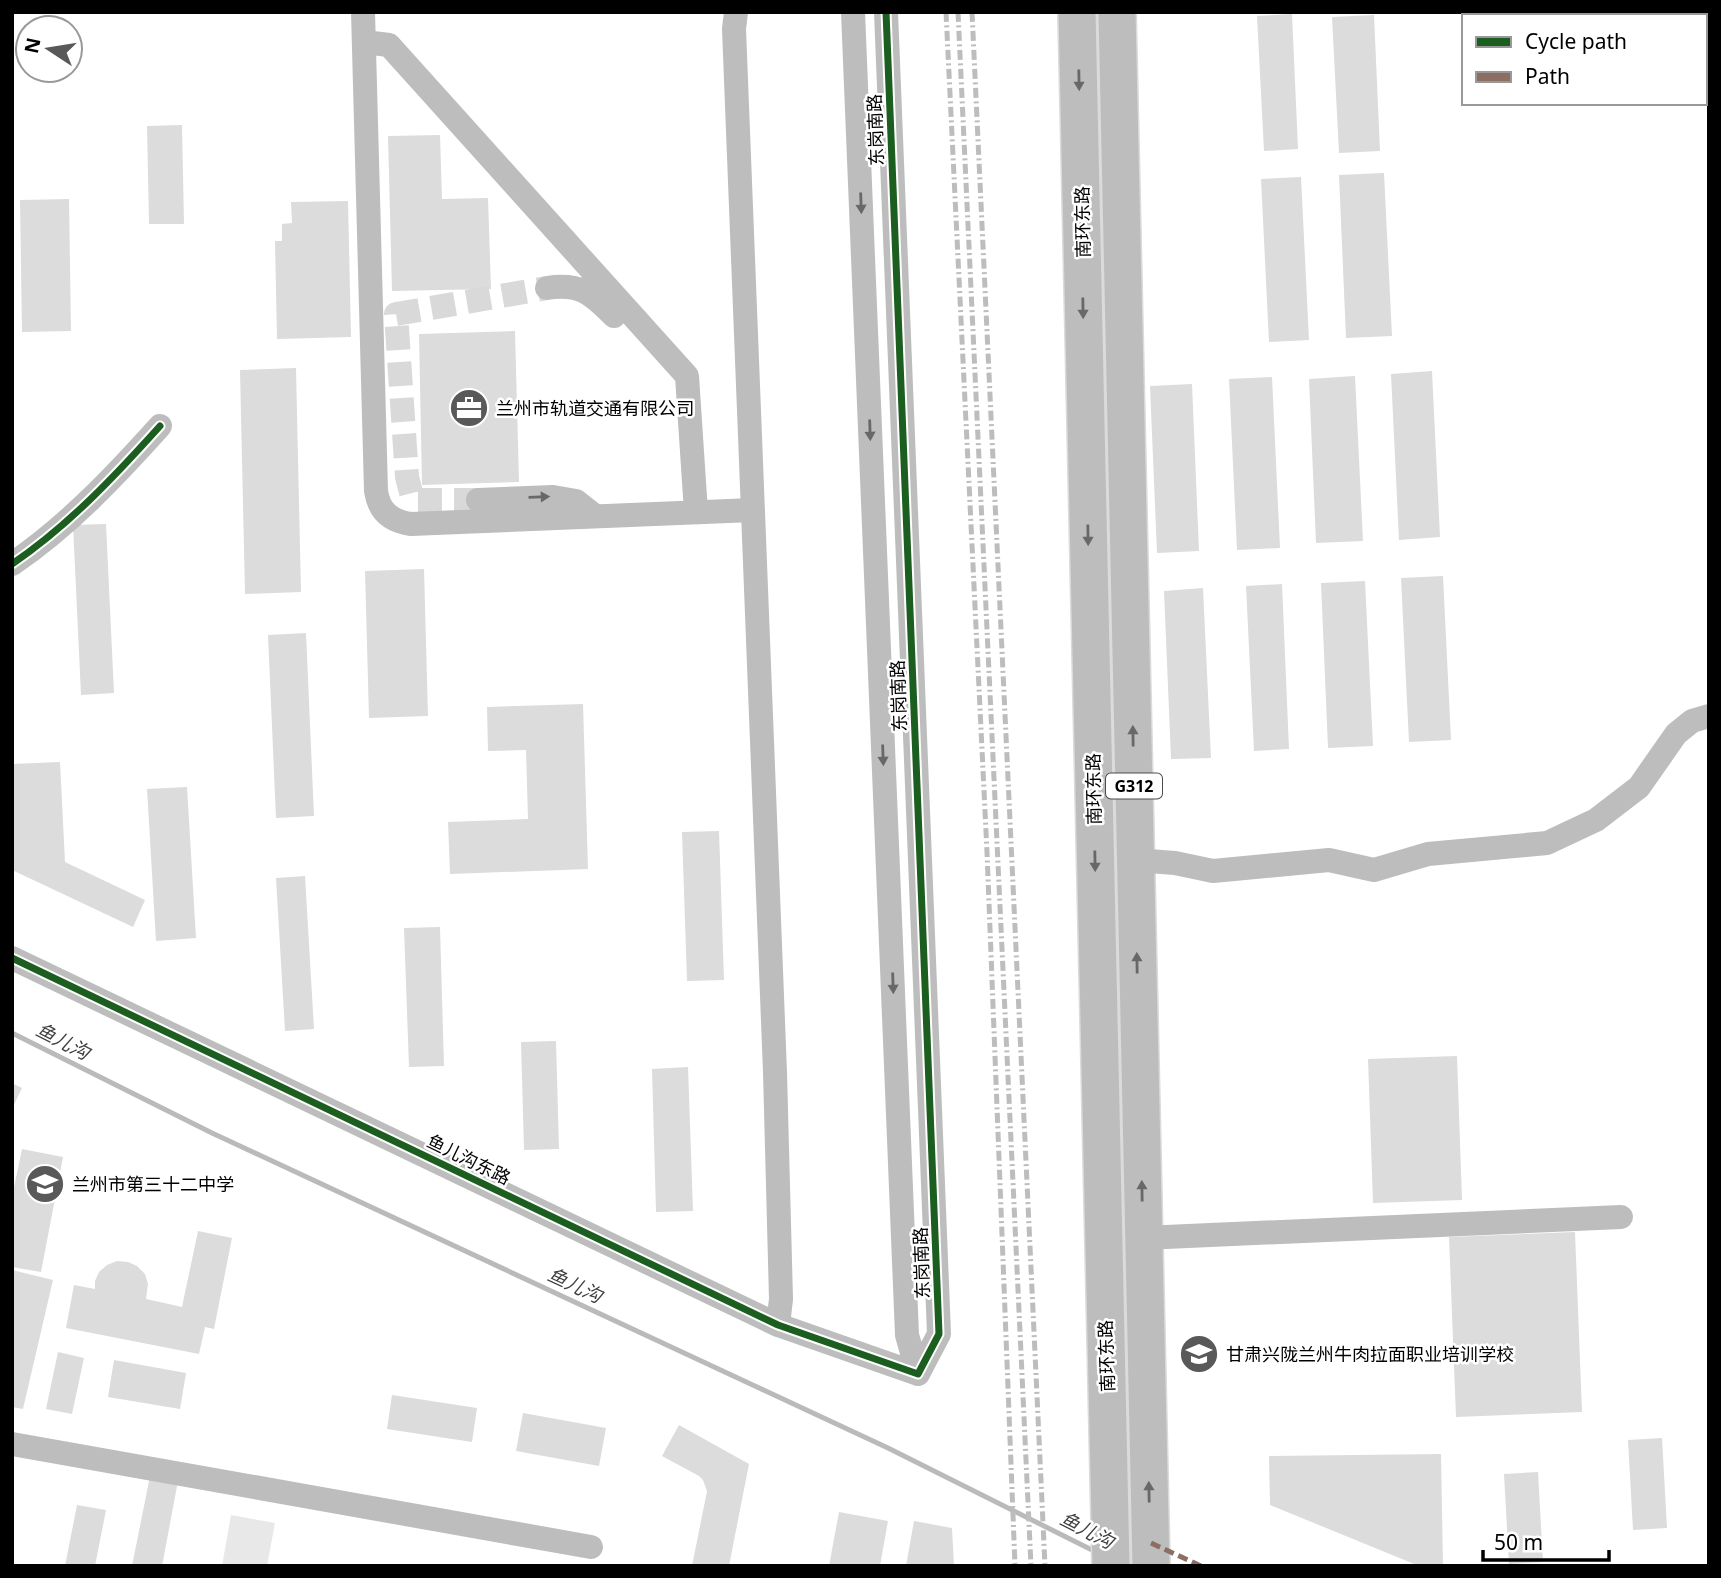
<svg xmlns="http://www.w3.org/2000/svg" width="1721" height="1578" font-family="'Noto Sans','Noto Sans SC',sans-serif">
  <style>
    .green { fill: #e8e8e8 }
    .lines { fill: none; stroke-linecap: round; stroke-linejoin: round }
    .stream { stroke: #bababa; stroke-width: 5 }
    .building { fill: #dcdcdc }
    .minor-tunnel { stroke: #d9d9d9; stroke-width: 24; stroke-dasharray: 24 12; stroke-linecap: butt }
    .highway-casing { stroke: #dbdbdb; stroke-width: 40 }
    .minor { stroke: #bdbdbd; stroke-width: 24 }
    .highway { stroke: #bdbdbd; stroke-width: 37 }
    .rail { stroke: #bdbdbd; stroke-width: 5; stroke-dasharray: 10 3.5 2 3.5; stroke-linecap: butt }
    .quiet { stroke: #8d6e63; stroke-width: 5; stroke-dasharray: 10 5; stroke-linecap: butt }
    .cycleway-casing { stroke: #fff; stroke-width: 11 }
    .cycleway { stroke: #1b5e20; stroke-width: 7 }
    .oneway { fill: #686868 }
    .labels { text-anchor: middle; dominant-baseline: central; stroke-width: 5; stroke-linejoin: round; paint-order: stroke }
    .shield { fill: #fff; stroke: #4c4c4c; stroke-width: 2 }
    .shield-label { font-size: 16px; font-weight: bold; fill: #000 }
    .street-label { font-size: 18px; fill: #000; stroke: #fff }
    .poi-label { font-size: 18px; fill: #000; stroke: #fff; text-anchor: start }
    .water-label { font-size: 19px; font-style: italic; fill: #3e3e3e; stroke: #fff }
  </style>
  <rect width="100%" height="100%" fill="#fff"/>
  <path class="green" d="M231,1515L275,1523L267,1566H222Z"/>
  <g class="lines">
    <path class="stream" d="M12,1033L212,1133L888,1448L1096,1552"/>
  </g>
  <path class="building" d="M1292,14L1298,149L1264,151L1257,16Z
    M1374,15L1380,151L1339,153L1332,17Z
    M182,125L184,224H149L147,126Z
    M440,135L442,199L488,198L491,289L392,291L388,136Z
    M1384,173L1392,336L1346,338L1339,175Z
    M1301,177L1309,340L1269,342L1261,179Z
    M69,199L71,331L22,332L20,200Z
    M348,201L351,337L277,339L275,241H282V224L292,223L291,202Z
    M515,331L519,482L422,485L419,334Z
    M296,368L301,592L245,594L240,370Z
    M1432,371L1440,537L1399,540L1391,374Z
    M1355,376L1363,541L1316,543L1309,379Z
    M1272,377L1280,548L1237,550L1229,379Z
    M1192,384L1199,551L1157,553L1150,386Z
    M106,524L114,693L81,695L73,525Z
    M424,569L428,716L369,718L365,571Z
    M1443,576L1451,740L1409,742L1401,578Z
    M1365,581L1373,746L1328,748L1321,583Z
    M1282,584L1289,749L1254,751L1246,586Z
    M1203,588L1211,758L1171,759L1164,591Z
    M306,633L314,816L276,818L268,635Z
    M583,704L588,869L450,874L448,822L528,819L526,750L488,751L487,707Z
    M60,762L65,862L145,900L133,927L12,870V764Z
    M187,787L196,938L156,941L147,789Z
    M719,831L724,980L687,981L682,832Z
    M305,876L314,1029L285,1031L276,878Z
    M440,927L444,1066L409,1067L404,928Z
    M556,1041L559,1149L524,1150L521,1042Z
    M1457,1056L1462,1200L1373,1203L1368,1059Z
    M688,1067L693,1211L656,1212L652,1069Z
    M12,1083L22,1088L12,1109Z
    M22,1149L63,1157L41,1272L12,1267V1197Z
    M198,1231L232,1238L214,1329L205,1327L199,1354L66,1328L74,1285L95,1289V1281L99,1272L107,1265L117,1261L128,1262L137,1266L145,1274L148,1284L146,1299L182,1307Z
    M1575,1232L1582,1412L1456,1417L1449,1237Z
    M12,1270L53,1280L23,1409L12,1407Z
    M58,1352L84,1358L72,1414L46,1409Z
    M114,1360L186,1373L180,1409L108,1397Z
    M392,1395L477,1408L472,1442L387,1429Z
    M523,1413L606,1428L599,1466L516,1451Z
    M679,1425L749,1464L729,1566H692L707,1491L703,1480L699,1476L662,1456Z
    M1662,1438L1667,1528L1633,1530L1628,1440Z
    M1441,1454L1443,1566H1419L1270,1505L1269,1456Z
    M1538,1472L1543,1562L1509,1564L1504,1474Z
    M150,1476L178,1481L162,1566H132Z
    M77,1505L106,1510L95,1566H65Z
    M839,1512L888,1521L880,1566H829Z
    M914,1521L952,1528L954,1566H906Z"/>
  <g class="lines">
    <path class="minor-tunnel" d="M478,500H413L407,477L396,314L547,288"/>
    <g class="highway-casing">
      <path id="highway" d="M1077,12L1111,1566
        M1117,12L1151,1566"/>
    </g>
    <path class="minor" d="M363,12L376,491C379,511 390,521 411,524L753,510
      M736,12L734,29L775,1072L781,1299L778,1325
      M853,12L907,1335L918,1374
      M886,12L939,1334L918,1374
      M364,42L389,45L687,376L696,512
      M547,288C580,283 591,293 614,316
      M478,500L553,497L576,501L595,516
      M12,564C68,526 115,476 160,426
      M1135,860L1175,863L1213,871L1329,860L1374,870L1428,854L1547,843L1596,820L1639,787L1676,734L1692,721L1709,716
      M12,958L778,1325L918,1374
      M1143,1238L1621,1217
      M12,1444L591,1547"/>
    <use href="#highway" class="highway"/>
    <path class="rail" d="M946,12L987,852L1015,1566
      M958,12L1031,1566
      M972,12L1045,1566"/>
    <path class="quiet" d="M1151,1543L1201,1566"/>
    <g class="cycleway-casing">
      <path id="cycleway" d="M12,564C68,526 115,476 160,426
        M12,958L778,1325L918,1374L939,1334L886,12"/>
    </g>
    <use href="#cycleway" class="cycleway"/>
  </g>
  <defs><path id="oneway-solid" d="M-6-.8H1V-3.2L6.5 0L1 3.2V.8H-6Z" transform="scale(1.75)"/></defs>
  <g class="oneway">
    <use href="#oneway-solid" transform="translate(1079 80) rotate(89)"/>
    <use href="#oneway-solid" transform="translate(861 203) rotate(88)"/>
    <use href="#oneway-solid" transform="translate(1083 308) rotate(89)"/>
    <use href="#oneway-solid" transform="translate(870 430) rotate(88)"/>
    <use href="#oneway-solid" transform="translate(539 497) rotate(-2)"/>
    <use href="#oneway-solid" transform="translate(1088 535) rotate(89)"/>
    <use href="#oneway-solid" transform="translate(1133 736) rotate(-91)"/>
    <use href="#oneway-solid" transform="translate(883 755) rotate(88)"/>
    <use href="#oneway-solid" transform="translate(1095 861) rotate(89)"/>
    <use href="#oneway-solid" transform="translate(1137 963) rotate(-91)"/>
    <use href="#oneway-solid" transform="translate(893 983) rotate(88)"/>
    <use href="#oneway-solid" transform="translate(1142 1191) rotate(-91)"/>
    <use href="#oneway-solid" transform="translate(1149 1492) rotate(-91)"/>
  </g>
  <defs>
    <g id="office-disc" transform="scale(2.0125)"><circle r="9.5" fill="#595959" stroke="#fff"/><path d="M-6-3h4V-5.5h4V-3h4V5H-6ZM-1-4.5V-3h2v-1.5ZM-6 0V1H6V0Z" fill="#fff"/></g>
    <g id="school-disc" transform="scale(2.0125)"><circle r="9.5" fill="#595959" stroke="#fff"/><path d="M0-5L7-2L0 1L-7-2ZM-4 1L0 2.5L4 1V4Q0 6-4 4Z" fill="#fff"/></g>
    <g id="university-disc" transform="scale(2.0125)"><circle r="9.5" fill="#595959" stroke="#fff"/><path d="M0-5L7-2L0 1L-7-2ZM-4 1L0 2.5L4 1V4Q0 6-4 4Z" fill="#fff"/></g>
  </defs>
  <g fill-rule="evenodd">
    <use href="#office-disc" x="469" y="408"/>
    <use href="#school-disc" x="45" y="1184"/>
    <use href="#university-disc" x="1199" y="1354"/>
  </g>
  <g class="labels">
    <rect class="shield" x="1106" y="773.5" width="56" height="25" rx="5"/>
    <g class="shield-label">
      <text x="1134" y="786">G312</text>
    </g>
    <g class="street-label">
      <text transform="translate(875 130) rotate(-92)">东岗南路</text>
      <text transform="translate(1082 222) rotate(-91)">南环东路</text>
      <text transform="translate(898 696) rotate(-92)">东岗南路</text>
      <text transform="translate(1093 789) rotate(-91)">南环东路</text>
      <text transform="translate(469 1159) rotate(26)">鱼儿沟东路</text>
      <text transform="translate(921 1263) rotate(-92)">东岗南路</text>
      <text transform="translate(1106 1356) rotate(-92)">南环东路</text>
    </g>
    <g class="poi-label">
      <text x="496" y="408">兰州市轨道交通有限公司</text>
      <text x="72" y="1184">兰州市第三十二中学</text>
      <text x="1226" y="1354">甘肃兴陇兰州牛肉拉面职业培训学校</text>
    </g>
    <g class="water-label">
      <text transform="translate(63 1041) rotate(27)">鱼儿沟</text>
      <text transform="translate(575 1285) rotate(25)">鱼儿沟</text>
      <text transform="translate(1087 1530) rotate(27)">鱼儿沟</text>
    </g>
  </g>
  <rect width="1721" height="1578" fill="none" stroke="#000000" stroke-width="28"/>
  <rect x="1462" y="14" width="245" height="91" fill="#ffffff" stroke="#999999" stroke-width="2"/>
  <rect x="1476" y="37" width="35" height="10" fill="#1b5e20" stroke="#999999" stroke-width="2"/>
  <text x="1525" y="49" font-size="21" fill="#000000">Cycle path</text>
  <rect x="1476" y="72" width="35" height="10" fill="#8d6e63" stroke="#999999" stroke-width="2"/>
  <text x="1525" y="84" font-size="21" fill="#000000">Path</text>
  <g transform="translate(49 49) rotate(282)"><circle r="33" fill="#ffffff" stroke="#999999" stroke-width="2"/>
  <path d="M0-5L12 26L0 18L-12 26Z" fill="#595959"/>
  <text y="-10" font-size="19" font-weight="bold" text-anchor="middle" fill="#000000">N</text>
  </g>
  <path d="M1483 1550v10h126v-10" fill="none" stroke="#000000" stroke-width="3.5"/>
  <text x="1494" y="1550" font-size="21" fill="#000000" stroke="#ffffff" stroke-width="5" paint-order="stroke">50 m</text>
</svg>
